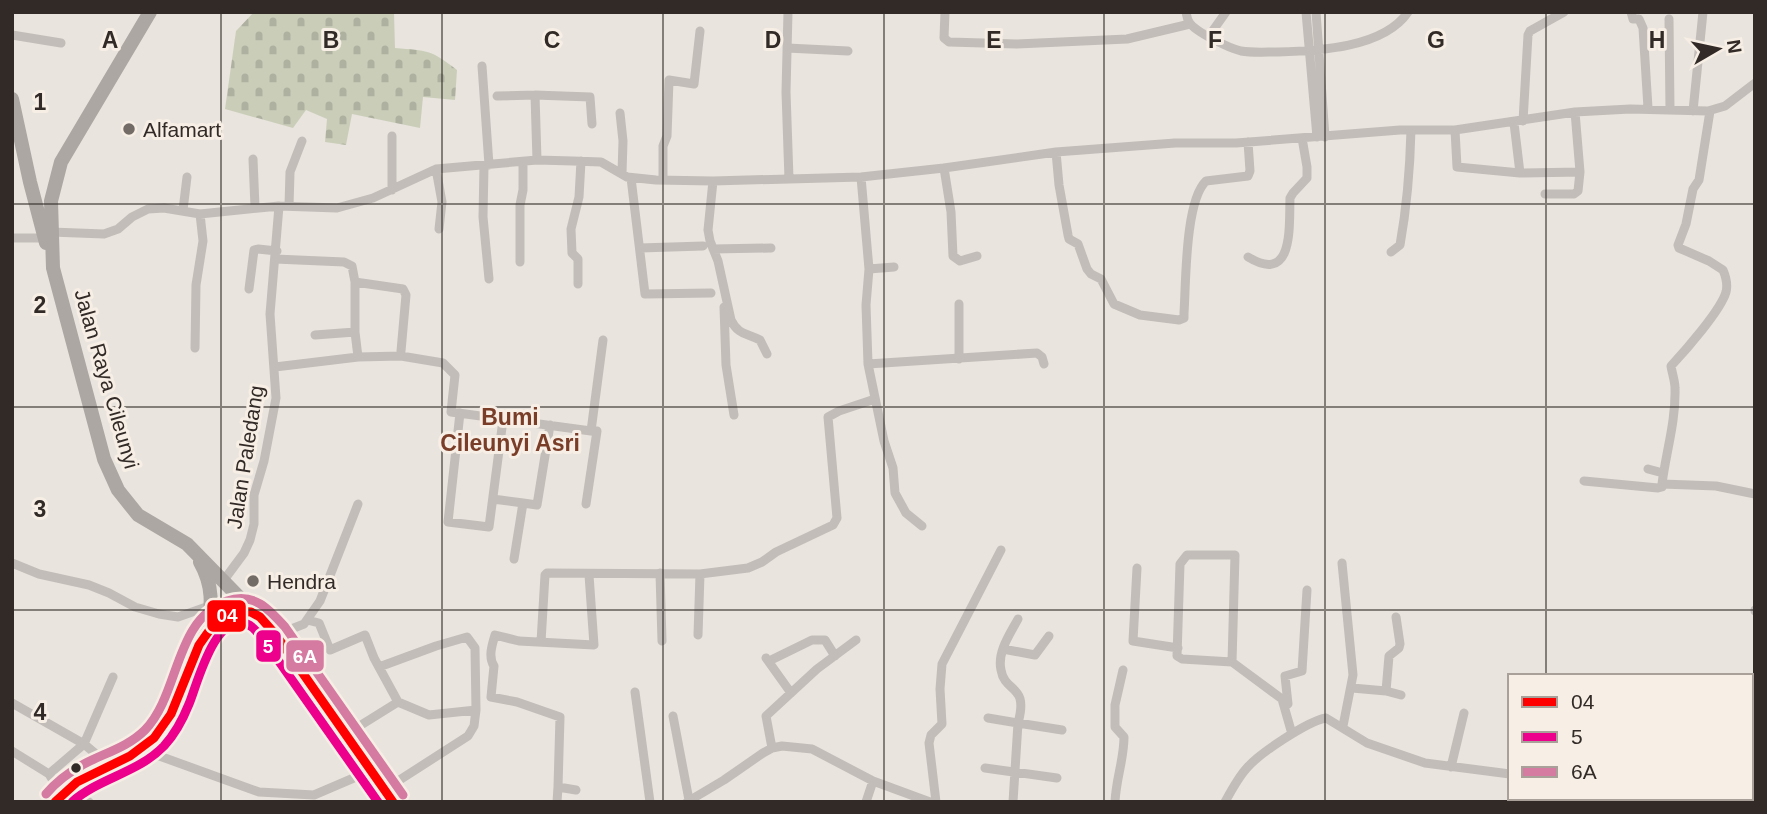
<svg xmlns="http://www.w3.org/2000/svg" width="1767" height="814" font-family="Arial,sans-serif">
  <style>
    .cemetery { fill: url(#cemetery-stones) }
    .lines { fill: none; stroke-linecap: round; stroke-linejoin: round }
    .minor { stroke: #c2bdb8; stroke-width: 9 }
    .trunk { stroke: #aca7a2; stroke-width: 14 }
    .bus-1-casing { stroke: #f7efe5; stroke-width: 14 }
    .bus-2-casing { stroke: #f7efe5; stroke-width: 14 }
    .bus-3-casing { stroke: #f7efe5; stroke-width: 14 }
    .bus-1 { stroke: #f00; stroke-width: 9 }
    .bus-2 { stroke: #ec008c; stroke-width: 9 }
    .bus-3 { stroke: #d57aa1; stroke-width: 9 }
    .grid { fill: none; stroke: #322a26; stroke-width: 2; stroke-opacity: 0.55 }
    .poi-dot { fill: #726b66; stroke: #f7efe5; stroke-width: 2.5 }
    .bus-dot { fill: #322a26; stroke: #f7efe5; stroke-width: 2.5 }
    .labels { text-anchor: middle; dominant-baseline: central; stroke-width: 6; stroke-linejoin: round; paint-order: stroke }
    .poi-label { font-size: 21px; fill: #322a26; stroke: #f7efe5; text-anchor: start }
    .street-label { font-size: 21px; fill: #322a26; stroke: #f7efe5 }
    .neighbourhood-label { font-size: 23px; font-weight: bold; fill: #793d28; stroke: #f7efe5 }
    .grid-label { font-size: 23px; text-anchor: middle; font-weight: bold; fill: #322a26; stroke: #f7efe5; stroke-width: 6; stroke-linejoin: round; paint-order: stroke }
    .line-badge { stroke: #f7efe5; stroke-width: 2.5 }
    .badge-label { font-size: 19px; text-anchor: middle; font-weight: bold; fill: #fff }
  </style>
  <defs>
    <pattern id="cemetery-stones" width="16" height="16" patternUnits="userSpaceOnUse" patternTransform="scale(1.75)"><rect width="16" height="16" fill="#caceb9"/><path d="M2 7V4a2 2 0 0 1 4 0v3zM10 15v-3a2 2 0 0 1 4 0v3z" fill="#aeb19f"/></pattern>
  </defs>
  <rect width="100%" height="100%" fill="#e9e4de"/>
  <path class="cemetery" d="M254,12H394L395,48C428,51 430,49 457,70L455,100L423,97L420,128L352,114L346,145L325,142L327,119L306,110L293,128L225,109L236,31Z"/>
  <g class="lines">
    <path class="minor" d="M788,12L786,92L789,179
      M945,12L944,38L949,42L1017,44L1127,39L1190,24
      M1186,12C1187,16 1187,19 1189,22C1195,32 1229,48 1241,51C1252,53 1266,52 1278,52C1317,51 1384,48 1408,12
      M1306,12L1317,137
      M1316,12L1325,137
      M1631,12L1633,19H1639L1643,28L1648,108
      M1669,19L1670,110
      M12,35L61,43
      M1209,36L1226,12
      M787,48L848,51
      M482,66L489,165
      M497,96L535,95
      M1693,111L1703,12
      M620,113L623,141L622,173
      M1523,121L1528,35L1530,31L1564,12
      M1514,123L1520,173
      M1455,130L1457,167L1520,173L1580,172
      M1056,152L1059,185L1068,235L1069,239L1078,244L1087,269L1091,274L1101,279L1114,304L1140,315L1179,320L1184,318V313C1186,283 1185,201 1206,181L1248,176L1250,171L1248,142
      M253,159L255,207
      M537,160L535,95L590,97L592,124
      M484,166L483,217L489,279
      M944,168L951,212L953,256L960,261L977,256
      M436,169L442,202L439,229
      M861,177L869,269L866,305L868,364L884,441L893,468L895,493L906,513L922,526
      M631,178L645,294L711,293
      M663,180V146L667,136L669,80L694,84L700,31
      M713,181L708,230L710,241L718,261L731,320C738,335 747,333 760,340L767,354
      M392,190V136
      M1545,194H1574L1578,191L1580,172L1575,112
      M289,206L290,172L302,141
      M183,210L187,177
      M51,232L104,234L118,229L132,217L148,209L164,208L200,214L279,206L337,208L373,198L436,169L537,160L573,161L601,162L627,177L656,180L713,181L861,177L944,168L1056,152L1175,143H1236L1400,130H1455L1575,112L1630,109L1708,111L1725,106L1755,83
      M12,238H44
      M640,248L703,246
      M713,249L771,248
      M1391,252L1400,245C1407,206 1410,169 1411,130
      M1248,257C1294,285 1289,227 1290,198L1293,193L1307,178V167L1302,138
      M275,259L344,262L352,266L355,282L403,289L406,295L401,351
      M520,262V205L523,190V162
      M869,269L894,267
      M355,282V332L358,357
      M578,284V259L572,253L571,229L579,197L581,161
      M249,289L254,250L258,249L277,251
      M959,304V359
      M724,307L726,365L734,415
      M315,335L355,332
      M195,348L196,285L203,241L200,214
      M868,364L1037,353L1042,357L1044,364
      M275,367L358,357L401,356L443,363L455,375L451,412L591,431
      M460,413L448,522L489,527L503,420
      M1648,469L1663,473
      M1584,481L1658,488L1662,487V484L1716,486L1755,494
      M1662,484C1666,452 1676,421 1675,388C1675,381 1672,373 1671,366C1685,351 1721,310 1726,292C1728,284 1726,277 1723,270L1709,261L1679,248L1678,245L1686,224L1693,189L1699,180L1710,111
      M493,499L523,503
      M586,504L597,431H591L603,340
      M514,559L523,503L537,505L550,425
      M12,563L39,574L89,585L109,593L135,607L159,614L178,617L212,605
      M1342,563L1353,675L1343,726
      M1137,568L1133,641L1178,648
      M660,573L662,641
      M224,580L244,553L250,540L254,524V495L264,461L276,398L270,314L279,206
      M1755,610V611
      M1396,617L1400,644L1399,648L1389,656L1386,691L1401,695
      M307,620L319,623L330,650L365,635L374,658L398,702
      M276,635L304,624L320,601L358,504
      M698,635L700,574
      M541,642L545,575L547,573L700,574L748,568L762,562L776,552L833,525L837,518L828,417L839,411L875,399
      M1003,649L1035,655L1049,636
      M766,658L791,693
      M769,661L812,640H825L835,656
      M1232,662L1235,555H1187L1180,564L1177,656L1182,659L1232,662L1282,699L1292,734
      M379,667L436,646L467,637L475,648L476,710L474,726L468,736L384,790
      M1352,688L1386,691
      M635,692L650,802
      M12,703L84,744L109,765
      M1288,704L1285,676L1302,671L1307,590
      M673,716L689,800
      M988,718L1018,723C1029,683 1005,694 1001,670C997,652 1010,634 1018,619
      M1751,729L1755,728
      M345,735L398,702L429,715L476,710
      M772,748L766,716L817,669L856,640
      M140,749L259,792L314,795L370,771
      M12,751L49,774L61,794
      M1451,767L1464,713
      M985,768L1057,778
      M49,774L84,744L113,677
      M65,790L89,802
      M576,790L558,787L560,717L517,702L491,697L494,666C488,657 492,645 495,635L519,641L594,645L589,575
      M557,802L558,787
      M687,802L724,780L763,753L772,748L782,746L812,749L873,781L930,802
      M866,802L873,781
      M936,802L929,743L931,735L942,724L940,689L942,664L1001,550
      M1013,802L1018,723L1062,730
      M1115,802C1116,779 1124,759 1124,737L1115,727V705L1123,670
      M1225,802C1231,791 1238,778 1246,769C1258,754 1308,721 1326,718L1367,743L1425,763L1510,774
      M1511,802L1512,798
      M1701,802L1702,798"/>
    <path class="trunk" d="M150,12L61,162L51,201L53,268L104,459L118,490L138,515L187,544L276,635L393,802
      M12,99L30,182L46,243
      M208,630C220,615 238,606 257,615
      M55,802C76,773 113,767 141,748C174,727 191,667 206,632C213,606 213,585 200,562"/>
    <g class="bus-1-casing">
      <path id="bus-1" d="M55,802L77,782L130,756L154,738L171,714L199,645L216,621L236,611L251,612L260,617L276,635L393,802"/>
    </g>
    <g class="bus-2-casing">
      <path id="bus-2" d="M72,802C99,778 138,773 164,746C175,734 183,719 189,704C197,685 215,611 247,624C255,627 261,637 266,643L378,802"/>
    </g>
    <g class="bus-3-casing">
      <path id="bus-3" d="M46,794C57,781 69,772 84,764C105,753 128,747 145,730C180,694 174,620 227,601C254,592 269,609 285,627L403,795"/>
    </g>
    <use href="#bus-1" class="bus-1"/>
    <use href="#bus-2" class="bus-2"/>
    <use href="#bus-3" class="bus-3"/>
  </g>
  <path class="grid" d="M221,12V802M442,12V802M663,12V802M884,12V802M1104,12V802M1325,12V802M1546,12V676M12,204H1755M12,407H1755M12,610H1755M1546,798V802"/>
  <g class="poi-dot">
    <circle cx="129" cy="129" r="7"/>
    <circle cx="253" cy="581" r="7"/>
  </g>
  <circle class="bus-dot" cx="76" cy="768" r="6"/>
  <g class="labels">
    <g class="poi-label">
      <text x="143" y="129">Alfamart</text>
      <text x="267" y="581">Hendra</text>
    </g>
    <g class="street-label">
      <text transform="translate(107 379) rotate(74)">Jalan Raya Cileunyi</text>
      <text transform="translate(245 457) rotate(-81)">Jalan Paledang</text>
    </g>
    <g class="neighbourhood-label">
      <text x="510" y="417">Bumi<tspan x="510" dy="26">Cileunyi Asri</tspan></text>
    </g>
  </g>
  <g class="grid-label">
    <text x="110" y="48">A</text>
    <text x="331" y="48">B</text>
    <text x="552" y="48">C</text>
    <text x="773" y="48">D</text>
    <text x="994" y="48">E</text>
    <text x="1215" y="48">F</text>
    <text x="1436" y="48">G</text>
    <text x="1657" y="48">H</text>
    <text x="40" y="110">1</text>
    <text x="40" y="313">2</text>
    <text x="40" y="517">3</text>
    <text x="40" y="720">4</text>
  </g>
  <g class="line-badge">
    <rect x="206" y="599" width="41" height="34" rx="7" fill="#f00"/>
    <rect x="255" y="629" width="27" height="34" rx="7" fill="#ec008c"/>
    <rect x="285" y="639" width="40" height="34" rx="7" fill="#d57aa1"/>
  </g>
  <g class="badge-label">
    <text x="227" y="622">04</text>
    <text x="268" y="653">5</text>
    <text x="305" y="663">6A</text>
  </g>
  <rect width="1767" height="814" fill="none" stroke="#322a26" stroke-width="28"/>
  <rect x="1508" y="674" width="245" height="126" fill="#f7efe5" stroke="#a8a099" stroke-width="2"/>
  <rect x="1522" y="697" width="35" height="10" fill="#ff0000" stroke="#a8a099" stroke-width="2"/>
  <text x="1571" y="709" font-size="21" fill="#322a26">04</text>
  <rect x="1522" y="732" width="35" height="10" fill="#ec008c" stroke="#a8a099" stroke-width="2"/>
  <text x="1571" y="744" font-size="21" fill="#322a26">5</text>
  <rect x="1522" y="767" width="35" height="10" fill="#d57aa1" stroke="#a8a099" stroke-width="2"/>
  <text x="1571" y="779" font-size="21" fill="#322a26">6A</text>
  <g transform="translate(1718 49) rotate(81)" stroke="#f7efe5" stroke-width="5" paint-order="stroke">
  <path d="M0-5L12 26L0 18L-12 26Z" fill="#322a26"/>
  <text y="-10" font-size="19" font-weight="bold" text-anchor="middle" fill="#322a26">N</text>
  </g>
</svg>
